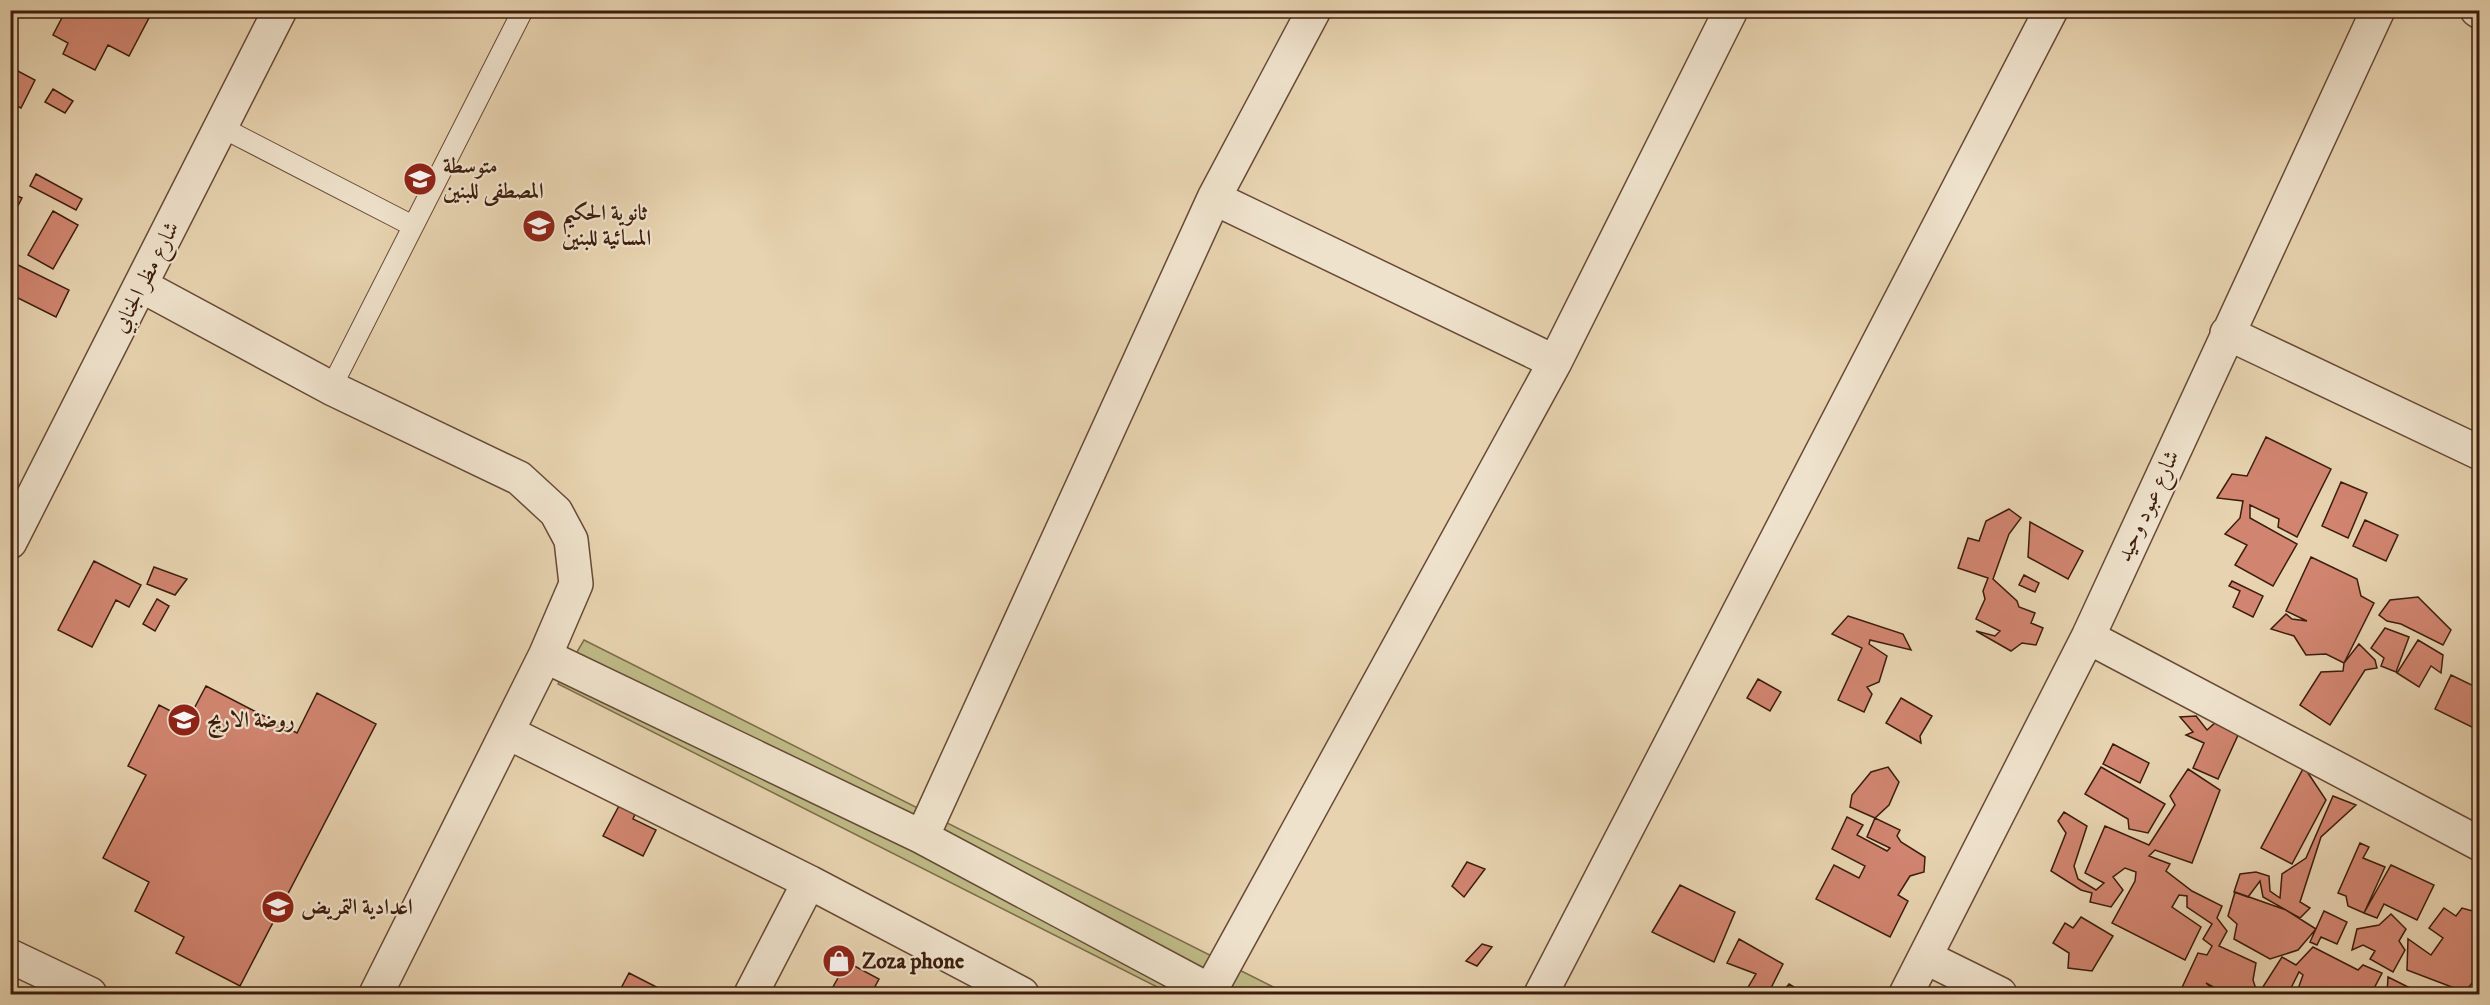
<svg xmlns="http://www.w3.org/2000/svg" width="2490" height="1005" font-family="'IM FELL DW Pica',Amiri,serif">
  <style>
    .green { fill: #beba86; stroke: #7e6c4a; stroke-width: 1.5 }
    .building { fill: #d18570; stroke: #3d1d0d; stroke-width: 1.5 }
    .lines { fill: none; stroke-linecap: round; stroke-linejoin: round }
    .service-casing { stroke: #684a36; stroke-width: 22 }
    .minor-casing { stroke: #684a36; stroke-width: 36 }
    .service { stroke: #efe2cc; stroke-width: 20 }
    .minor { stroke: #efe2cc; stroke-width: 33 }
    .labels { text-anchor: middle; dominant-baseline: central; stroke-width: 4.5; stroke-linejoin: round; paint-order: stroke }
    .poi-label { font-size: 22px; font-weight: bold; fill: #3d1d0d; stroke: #efe2cc; text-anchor: start }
    .street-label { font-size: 22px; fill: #3d1d0d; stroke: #efe2cc }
  </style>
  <rect width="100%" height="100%" fill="#e7d3b0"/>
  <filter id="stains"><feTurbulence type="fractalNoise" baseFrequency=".00333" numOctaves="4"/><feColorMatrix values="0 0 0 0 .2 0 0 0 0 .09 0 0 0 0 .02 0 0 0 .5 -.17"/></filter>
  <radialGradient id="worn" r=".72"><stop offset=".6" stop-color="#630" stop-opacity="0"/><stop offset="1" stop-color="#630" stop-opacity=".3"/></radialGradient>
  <path class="green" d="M584,640L1287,994H1171L558,684Z"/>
  <path class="building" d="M66,10H143L151,14L129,56L108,45L95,70L63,54L68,43L53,35Z
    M14,69L35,80L21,108L10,103V75Z
    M53,89L73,101L65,113L45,102Z
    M36,174L82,199L76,210L30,186Z
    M10,193L22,198L10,221Z
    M53,211L78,225L53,269L28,255Z
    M10,261L69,290L56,317L10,294Z
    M2266,437L2331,469L2297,537L2278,527L2279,519L2250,505V518L2297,544L2273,586L2235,565L2247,545L2225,534L2240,518L2243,501L2217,498L2232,474L2247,476Z
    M2341,482L2367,493L2348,538L2322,526Z
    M2009,509L2021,518L2009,534L1993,579L2017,601L2019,607L2035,613L2031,623L2043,628L2036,645L2022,643L2011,651L1976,631L1995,636L2000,631L1976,619L1985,599L1983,591L1988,578L1958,568L1968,538L1979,541L1986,521Z
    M2365,520L2398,535L2386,561L2353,546Z
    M2030,522L2083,551L2068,579L2028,557Z
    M2311,557L2357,579L2361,596L2374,603L2344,663L2326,654L2306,655L2294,636L2271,629L2286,614L2292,619L2307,621L2286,611Z
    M94,561L141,585L129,607L116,600L92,647L58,630Z
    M154,567L187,579L175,595L147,584Z
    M2024,575L2039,583L2035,592L2019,585Z
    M2232,581L2263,596L2253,617L2233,607L2240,591L2229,586Z
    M2418,597L2451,630L2443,645L2401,624L2387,621L2379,615L2390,600Z
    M157,599L169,606L155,631L143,624Z
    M1848,616L1903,634L1911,650L1870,640L1869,644L1887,656L1879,682L1867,687L1872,694L1864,712L1838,700L1862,648L1832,634Z
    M2385,628L2409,637L2396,672L2381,666L2384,658L2371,648Z
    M2418,640L2443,655L2441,673L2431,666L2419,687L2397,673Z
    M2359,644L2375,660L2377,668L2365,670L2330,725L2300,705L2321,672L2343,671L2344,663Z
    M2451,675L2478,688L2474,696L2480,699V731L2435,709Z
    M1758,679L1781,692L1770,711L1747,698Z
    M206,686L297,733L317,693L376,724L240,986L176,953L184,937L135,911L149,882L103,858L146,775L128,766L159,705L188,720Z
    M1901,698L1932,716L1920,736L1921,743L1886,723Z
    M2196,716L2207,730L2216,722L2239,733L2218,779L2193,768L2204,743L2186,735L2193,732L2180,717Z
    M2113,744L2149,763L2140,783L2103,764Z
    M1888,767L1899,782L1889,805L1875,818L1850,807L1852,795L1871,772Z
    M2101,767L2165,804L2148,833L2129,829L2128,819L2085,794Z
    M2304,767L2326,800L2292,864L2261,848Z
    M2188,769L2220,790L2192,863L2155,850L2149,856L2170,864L2166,871L2192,891L2222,906L2217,918L2227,931L2219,946L2256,963L2253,980L2256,989L2252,994H2226L2206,983L2218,994H2179L2198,953L2207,955L2212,946L2203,939L2212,924L2187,907V896L2179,895L2172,907L2201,927L2185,960L2112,923L2135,881L2136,872L2125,868L2113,877L2123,890L2111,907L2090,902L2092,893L2081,890L2051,871L2066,833L2058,821L2064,812L2087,826L2074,866L2078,879L2096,890L2104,883L2085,873L2105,826L2149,845L2175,805L2170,796Z
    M2333,796L2356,805L2321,837L2300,902L2310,908L2300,918L2263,897L2260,881L2248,897L2234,892L2240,874L2256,872L2269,876L2270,891L2280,898L2282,874L2306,858Z
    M620,804L636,812L633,819L656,830L643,856L603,836Z
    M1847,817L1863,825L1857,835L1887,851L1890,848L1867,837L1875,818L1900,830L1897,836L1901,842L1925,857L1924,872L1910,876L1898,895L1908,901L1890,937L1816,899L1834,865L1859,878L1865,866L1832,849Z
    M2360,843L2369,847L2363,858L2385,867L2364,913L2348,906L2346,896L2338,893Z
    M1467,862L1485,869L1464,897L1452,886Z
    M2391,865L2434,885L2417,920L2384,904L2377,918L2364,913Z
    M1680,885L1735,912L1714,962L1652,932Z
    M2235,892L2286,910L2316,929L2298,950L2270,959L2234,939L2237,924L2228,916Z
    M2444,908L2456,916L2462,908L2480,913L2478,927L2480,928V973L2465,992L2407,970L2408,939L2431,955L2443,938L2429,928Z
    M2324,911L2347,922L2337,944L2321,937L2317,945L2310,942Z
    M2391,914L2406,929L2399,941L2405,950L2393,972L2370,959L2375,951L2363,945L2352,950L2357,929L2379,925Z
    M2081,917L2113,936L2092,971L2068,968L2069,953L2053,943L2065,923L2073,928Z
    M1739,939L1783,964L1768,994H1744L1756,974L1727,963Z
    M1482,944L1492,947L1477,966L1466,961Z
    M2313,947L2358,970L2363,965L2382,973L2371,994H2338L2332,990L2330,994H2303L2297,992L2303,975L2299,972L2288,994L2259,993L2282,957L2296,965Z
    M847,962L879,979L871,994H829Z
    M629,973L670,994H618Z
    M2388,977L2422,994H2387Z
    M1789,984L1805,994H1781Z
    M1400,990L1415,994H1395Z"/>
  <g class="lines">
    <g class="service-casing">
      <path id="service" d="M221,127L413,226
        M331,388L523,10"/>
    </g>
    <g class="minor-casing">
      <path id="minor" d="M2477,10L2480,12
        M1214,198L1555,362
        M142,286L331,388L519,478L556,512L571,540L576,584L545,656L376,994
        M2227,333L2480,453
        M10,542L280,10
        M2088,637L2480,844
        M545,656L922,837L1216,994
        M507,732L809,882L1022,994
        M922,837L1214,198L1314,10
        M10,956L90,994
        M1925,957L2000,994
        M1210,991L1555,362L1731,10
        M751,994L809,882
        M1541,994L2051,10
        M1906,994L2088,637L2378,10"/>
    </g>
    <use href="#service" class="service"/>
    <use href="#minor" class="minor"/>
  </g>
  <defs>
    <g id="school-disc" transform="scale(1.725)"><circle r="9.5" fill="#8f2418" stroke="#efe2cc"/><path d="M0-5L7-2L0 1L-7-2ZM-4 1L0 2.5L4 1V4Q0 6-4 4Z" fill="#fff"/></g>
    <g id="shop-disc" transform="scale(1.725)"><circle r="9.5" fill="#8f2418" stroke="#efe2cc"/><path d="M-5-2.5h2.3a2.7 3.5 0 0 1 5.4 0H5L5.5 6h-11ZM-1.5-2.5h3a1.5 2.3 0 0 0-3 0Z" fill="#fff"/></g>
  </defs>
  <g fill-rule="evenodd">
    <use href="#school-disc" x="420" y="179"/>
    <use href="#school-disc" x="539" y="226"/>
    <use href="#school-disc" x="184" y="720"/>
    <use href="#school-disc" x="278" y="907"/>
    <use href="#shop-disc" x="839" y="961"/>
  </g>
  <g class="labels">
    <g class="poi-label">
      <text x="443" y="166">متوسطة<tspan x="443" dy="25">المصطفى للبنين</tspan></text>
      <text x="562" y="213">ثانوية الحكيم<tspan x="562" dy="25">المسائية للبنين</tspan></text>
      <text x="207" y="720">روضة الاريج</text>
      <text x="301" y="907">اعدادية التمريض</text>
      <text x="862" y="961">Zoza phone</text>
    </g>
    <g class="street-label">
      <text transform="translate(146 277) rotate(-63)">شارع مظر الجنابي</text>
      <text transform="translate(2148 506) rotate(-65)">شارع عبود وحيد</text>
    </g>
  </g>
  <rect width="2490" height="1005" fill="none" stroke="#e7d3b0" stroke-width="36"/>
  <rect x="12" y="12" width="2466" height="981" fill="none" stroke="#3d1d0d" stroke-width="3"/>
  <rect x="18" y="18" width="2454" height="969" fill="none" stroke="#3d1d0d" stroke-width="1.5"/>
  <rect width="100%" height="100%" filter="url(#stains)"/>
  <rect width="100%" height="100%" fill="url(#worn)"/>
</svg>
